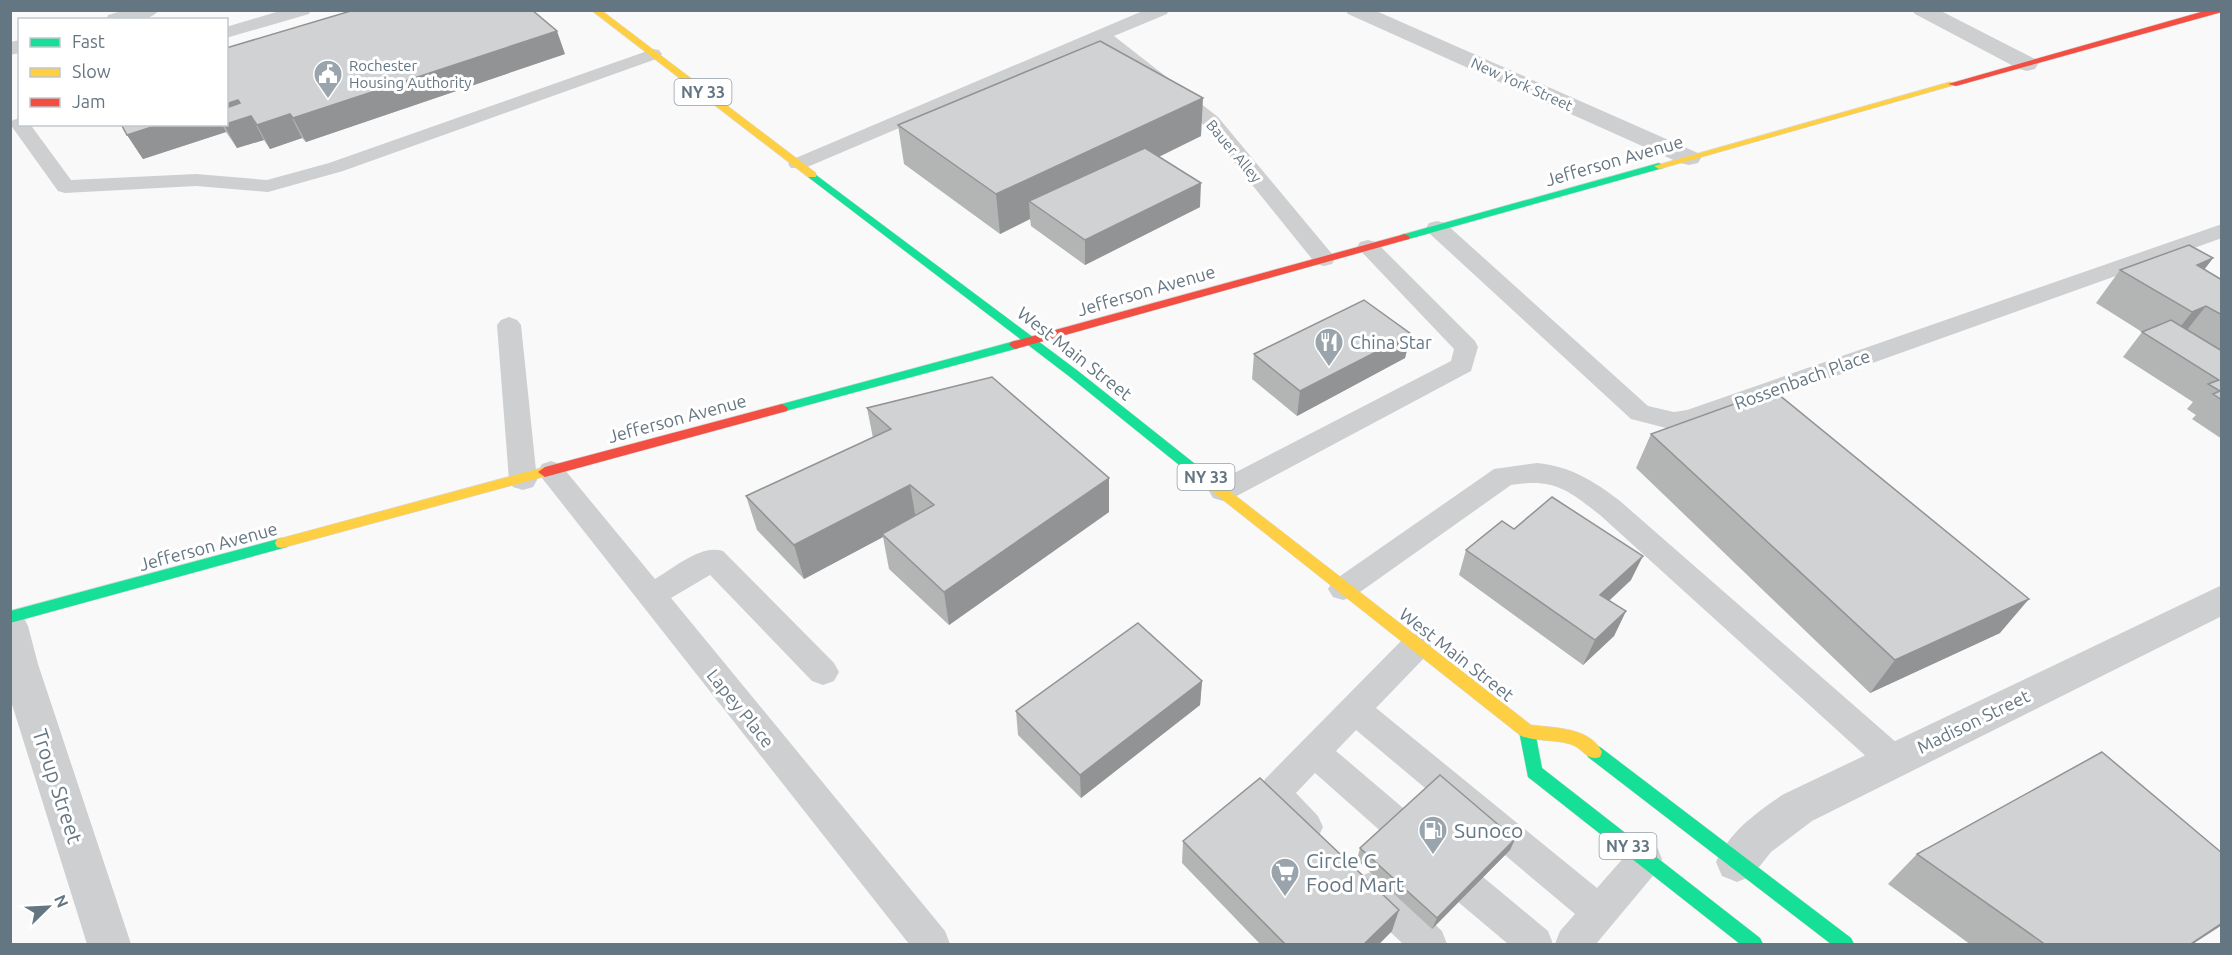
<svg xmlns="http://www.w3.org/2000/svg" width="2232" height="955" font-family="Ubuntu,sans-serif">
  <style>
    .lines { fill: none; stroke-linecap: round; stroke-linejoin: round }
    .fast-casing { stroke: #d5d6d7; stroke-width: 1 }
    .slow-casing { stroke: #d5d6d7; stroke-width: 1 }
    .jam-casing { stroke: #d5d6d7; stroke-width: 1 }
    .lane { fill: #cecfd0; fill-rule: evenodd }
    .street { fill: #cecfd0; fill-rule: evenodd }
    .fast { fill: #16e098; fill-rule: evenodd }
    .slow { fill: #ffcf43; fill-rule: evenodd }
    .jam { fill: #f24e42; fill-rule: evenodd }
    .wall { fill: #b3b5b5 }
    .shaded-wall { fill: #929394 }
    .building { fill: #d0d2d3; stroke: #929394; stroke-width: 1.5 }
    .labels { text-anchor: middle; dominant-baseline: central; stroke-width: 6; stroke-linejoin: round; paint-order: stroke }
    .far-poi-label { font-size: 15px; fill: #657683; stroke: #fff; text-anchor: start }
    .far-street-label { font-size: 15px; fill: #657683; stroke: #fff }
    .shield { fill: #fff; stroke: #939fa8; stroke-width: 1.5 }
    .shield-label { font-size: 16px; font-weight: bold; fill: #657683 }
    .street-label { font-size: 18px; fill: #657683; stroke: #fff }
    .poi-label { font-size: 18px; fill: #657683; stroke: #fff; text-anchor: start }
    .near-street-label { font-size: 21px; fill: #657683; stroke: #fff }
    .near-poi-label { font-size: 21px; fill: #657683; stroke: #fff; text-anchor: start }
  </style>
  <rect width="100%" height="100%" fill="#f9f9f9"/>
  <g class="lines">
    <g class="fast-casing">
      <path id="fast" d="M1659,163L1664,166L1663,168L1409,239L1405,240L1400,237L1401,235Z
        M812,172L1078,371L1209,475L1211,478L1209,481H1199L1070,377L808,177V173Z
        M1015,341L1019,342L1021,345L1019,348L782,412L776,408L782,404Z
        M282,538L287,539L289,543L287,547L10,623V611Z
        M1527,724L1533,726L1535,731L1542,768L1760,938L1763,944H1740L1528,777L1519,731L1521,726Z
        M1594,745L1600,747L1851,938L1854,944H1831L1588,757L1586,752L1588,747Z"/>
    </g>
    <g class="slow-casing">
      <path id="slow" d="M591,10H601L816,173V177H808Z
        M1950,82L1958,84L1663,168L1659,169L1654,166Z
        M545,467L552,472L550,475L282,548L277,547L275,543L277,539L282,538Z
        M1204,473L1209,475L1531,725C1554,728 1590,727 1602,752L1600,757C1588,761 1584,751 1575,746C1561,739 1537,742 1521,736L1199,481L1197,478L1199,475Z"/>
    </g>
    <g class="jam-casing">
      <path id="jam" d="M2208,10L2222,12L1956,86L1948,84Z
        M1405,234L1410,237L1409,239L1015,349L1009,345L1011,342Z
        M782,404L788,408L787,411L545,477L538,472L545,467Z"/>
    </g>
    <path class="lane" d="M283,10H311L309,14L226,38V27Z
      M1145,10H1169L1167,14L1114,36L1218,117L1332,254L1335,259L1332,264L1324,266L1316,264L1204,125L1099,43L805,168H791L788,164L791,160Z
      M653,49L659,50L662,54L659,58L343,171L268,192L196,186L65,193L58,191L10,124L13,120L20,118V124H30L71,180L196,174L267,180L329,163Z
      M1437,221L1445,223L1648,406L1674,412L1687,410L2222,224V238L1699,425L1674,430L1631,419L1429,233L1426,228L1429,223Z
      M1368,240L1376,242L1475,341L1478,347L1471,371L1233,498L1223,501L1213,498L1209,491L1213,484L1451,361L1454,349L1357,247L1360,242Z
      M509,317L517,320L521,325L537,480L533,487L523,490L513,487L509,480L497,325L501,320Z
      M551,461L560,464L655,579C674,568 701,544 723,551L834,663L839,672L834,681L823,685L812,681L710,575L671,598L945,931L950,944H909L542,478L538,471L542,464Z
      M1537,463C1570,466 1594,481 1620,501L1905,750L1909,760L1905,770L1893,774L1881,770L1600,515C1568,490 1554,478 1511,485L1353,597L1343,600L1333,597L1328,589L1333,581L1494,469Z
      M1416,634L1427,637L1431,646L1427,655L1376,708L1597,888L1633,847L1645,843L1657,847L1662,859L1657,871L1596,944H1555L1560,931L1575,914L1356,730L1336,751L1409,813L1414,824L1409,835L1397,840L1385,835L1315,773L1296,793L1318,816L1323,827L1318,838L1306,843C1281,833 1271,813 1260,790L1265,779L1405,637Z
      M1371,872L1384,877L1442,931L1447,944H1403L1358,901L1353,889L1358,877Z
      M1470,872L1483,877L1548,931L1553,944H1508L1457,901L1452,889L1457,877Z"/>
    <path class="street" d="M125,10H159C149,24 121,20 106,20L108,15Z
      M1345,10H1374L1698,153L1701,158L1698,163L1689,165L1680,163L1348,14Z
      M1912,10H1939L2035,59L2038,64L2035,69L2027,71L2019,69L1915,14Z
      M20,40V53L10,55V42Z
      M2222,585V616L1812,821L1771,852L1752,876L1737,882L1722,876L1716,862C1730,831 1755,814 1782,795Z
      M10,611L23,616L28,626L38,664L131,944H87L10,698Z"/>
    <use href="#fast" class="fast"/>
    <use href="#slow" class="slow"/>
    <use href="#jam" class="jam"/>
  </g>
  <path class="wall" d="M226,48L565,54L306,142L302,138L270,149L264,140L237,148L226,132L143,159L120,124H226Z
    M898,125L1201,136L1159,157L1200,207L1085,265L1031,226L1030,219L1000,234L904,164Z
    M2213,258L2204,270L2222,280V439L2192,419L2196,415L2187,409L2193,402L2123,357L2142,332L2096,303L2120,270Z
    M1411,334L1405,358L1297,416L1252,379L1254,354Z
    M867,408L1109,512L949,625L889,569L883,537L804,579L757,530L746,496L873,438Z
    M1651,434L2000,633L1870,693L1636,468Z
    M1514,529L1631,580L1609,601L1626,611L1614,636L1583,665L1459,575L1466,550Z
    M1202,681L1200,705L1081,798L1018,735L1016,711Z
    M1515,839L1510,850L1432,929L1357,860L1360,848Z
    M1183,841L1392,931L1378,945H1261L1182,863Z
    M1917,854L2222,925L2191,945H1971L1888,884Z"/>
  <path class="shaded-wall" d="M557,31L565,54L306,142L293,118Z
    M1203,98L1201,136L1045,212L1029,201L1030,219L1000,234L996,194Z
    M238,100L247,117L251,116L264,140L237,148L224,125L226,124V104Z
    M290,114L302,138L270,149L257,125Z
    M161,124H222L226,132L143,159L127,135Z
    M1201,183L1200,207L1085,265V240Z
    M2213,258L2187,292L2197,265Z
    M2206,306L2179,340L2165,346L2192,312Z
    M1411,334L1405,358L1297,416L1300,391Z
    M1109,478V512L949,625L944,592Z
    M910,485L916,519L882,534L883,537L804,579L794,545Z
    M1643,556L1631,580L1589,619L1600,595Z
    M2029,599L2000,633L1870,693L1895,660Z
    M1626,611L1614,636L1583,665L1595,640Z
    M1202,681L1200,705L1081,798L1080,775Z
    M1515,839L1510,850L1432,929L1437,918Z
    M1399,910L1392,931L1378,945H1363Z
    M2222,923V925L2191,945H2189Z"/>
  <path class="building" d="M354,10H532L557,31L293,118L290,114L257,125L251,116L226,124V108L240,103L238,100L226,104V48Z
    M1100,41L1203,98L996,194L898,125Z
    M121,124H161L127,135Z
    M1145,148L1201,183L1085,240L1029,201Z
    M2189,245L2213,258L2197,265L2222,280V315L2206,306L2192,312L2120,270Z
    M1364,300L1411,334L1300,391L1254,354Z
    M2171,320L2222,351V400L2213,394L2220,391L2208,384L2219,380L2142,332Z
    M992,377L1109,478L944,592L882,534L934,505L910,485L794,545L746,496L891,429L867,408Z
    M1773,390L2029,599L1895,660L1651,434Z
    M1552,497L1643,556L1600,595L1626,611L1595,640L1466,550L1502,521L1514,529Z
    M1138,623L1202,681L1080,775L1016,711Z
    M2102,752L2222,853V923L2189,945H2046L1917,854Z
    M1440,775L1515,839L1437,918L1360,848Z
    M1260,778L1399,910L1363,945H1286L1183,841Z"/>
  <defs>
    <g id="civic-pin" transform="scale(1.5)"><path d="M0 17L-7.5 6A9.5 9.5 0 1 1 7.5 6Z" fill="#99a4ac" stroke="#fff"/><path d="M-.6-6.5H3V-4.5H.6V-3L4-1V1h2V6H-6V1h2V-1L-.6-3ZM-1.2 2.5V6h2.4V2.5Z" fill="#fff"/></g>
    <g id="restaurant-pin" transform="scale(1.5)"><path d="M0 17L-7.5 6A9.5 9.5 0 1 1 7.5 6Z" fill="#99a4ac" stroke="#fff"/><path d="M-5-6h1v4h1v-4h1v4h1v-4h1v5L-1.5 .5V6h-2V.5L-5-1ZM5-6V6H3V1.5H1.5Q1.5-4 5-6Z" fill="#fff"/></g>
    <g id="fuel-pin" transform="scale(1.5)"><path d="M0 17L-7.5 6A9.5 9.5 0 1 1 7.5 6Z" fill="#99a4ac" stroke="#fff"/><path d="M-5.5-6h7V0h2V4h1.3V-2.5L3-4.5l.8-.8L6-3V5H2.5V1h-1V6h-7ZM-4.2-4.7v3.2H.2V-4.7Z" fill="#fff"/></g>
    <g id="supermarket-pin" transform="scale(1.5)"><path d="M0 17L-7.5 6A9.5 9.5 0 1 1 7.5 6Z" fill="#99a4ac" stroke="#fff"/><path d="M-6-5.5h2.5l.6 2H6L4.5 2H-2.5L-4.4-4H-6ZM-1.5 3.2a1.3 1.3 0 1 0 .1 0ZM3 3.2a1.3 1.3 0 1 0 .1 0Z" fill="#fff"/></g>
  </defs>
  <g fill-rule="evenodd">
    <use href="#civic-pin" x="328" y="74"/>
    <use href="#restaurant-pin" x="1329" y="342"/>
    <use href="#fuel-pin" x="1433" y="830"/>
    <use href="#supermarket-pin" x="1285" y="872"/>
  </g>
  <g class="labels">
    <g class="far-poi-label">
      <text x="349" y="65">Rochester<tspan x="349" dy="17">Housing Authority</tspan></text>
    </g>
    <g class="far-street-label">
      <text transform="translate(1522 84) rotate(24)">New York Street</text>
      <text transform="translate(1234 151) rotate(50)">Bauer Alley</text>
    </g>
    <g class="shield">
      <rect x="674.5" y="79" width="57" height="26" rx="4.5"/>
      <rect x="1177.5" y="464" width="57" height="26" rx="4.5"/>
      <rect x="1599.5" y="833" width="57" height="26" rx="4.5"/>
    </g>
    <g class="shield-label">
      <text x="703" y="92">NY 33</text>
      <text x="1206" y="477">NY 33</text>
      <text x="1628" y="846">NY 33</text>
    </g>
    <g class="street-label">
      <text transform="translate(1614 160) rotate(-16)">Jefferson Avenue</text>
      <text transform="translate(1146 290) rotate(-16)">Jefferson Avenue</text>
      <text transform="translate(1075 353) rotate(38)">West Main Street</text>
      <text transform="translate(1802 379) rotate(-20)">Rossenbach Place</text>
      <text transform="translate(677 418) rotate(-15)">Jefferson Avenue</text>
      <text transform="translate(208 546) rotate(-15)">Jefferson Avenue</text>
      <text transform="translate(1457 654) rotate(38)">West Main Street</text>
      <text transform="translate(741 708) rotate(51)">Lapey Place</text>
      <text transform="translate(1973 721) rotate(-26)">Madison Street</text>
    </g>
    <g class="poi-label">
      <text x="1350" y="342">China Star</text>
    </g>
    <g class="near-street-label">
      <text transform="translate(58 786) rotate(72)">Troup Street</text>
    </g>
    <g class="near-poi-label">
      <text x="1454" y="830">Sunoco</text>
      <text x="1306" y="860">Circle C<tspan x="1306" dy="24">Food Mart</tspan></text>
    </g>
  </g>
  <rect width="2232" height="955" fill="none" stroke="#657683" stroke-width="24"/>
  <rect x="18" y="18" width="210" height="108" fill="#ffffff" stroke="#c1c8cd" stroke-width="1.5"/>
  <rect x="30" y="38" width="30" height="9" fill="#16e098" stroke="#c1c8cd" stroke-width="1.5"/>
  <text x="72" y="48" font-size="18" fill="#657683">Fast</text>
  <rect x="30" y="68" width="30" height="9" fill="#ffcf43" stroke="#c1c8cd" stroke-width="1.5"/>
  <text x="72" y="78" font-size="18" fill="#657683">Slow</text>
  <rect x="30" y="98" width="30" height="9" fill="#f24e42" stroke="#c1c8cd" stroke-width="1.5"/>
  <text x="72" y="108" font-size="18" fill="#657683">Jam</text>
  <g transform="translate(48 907) rotate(66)" stroke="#ffffff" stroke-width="4.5" paint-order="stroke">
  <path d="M0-4.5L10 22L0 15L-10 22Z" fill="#657683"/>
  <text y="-9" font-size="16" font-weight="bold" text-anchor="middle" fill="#657683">N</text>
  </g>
</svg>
